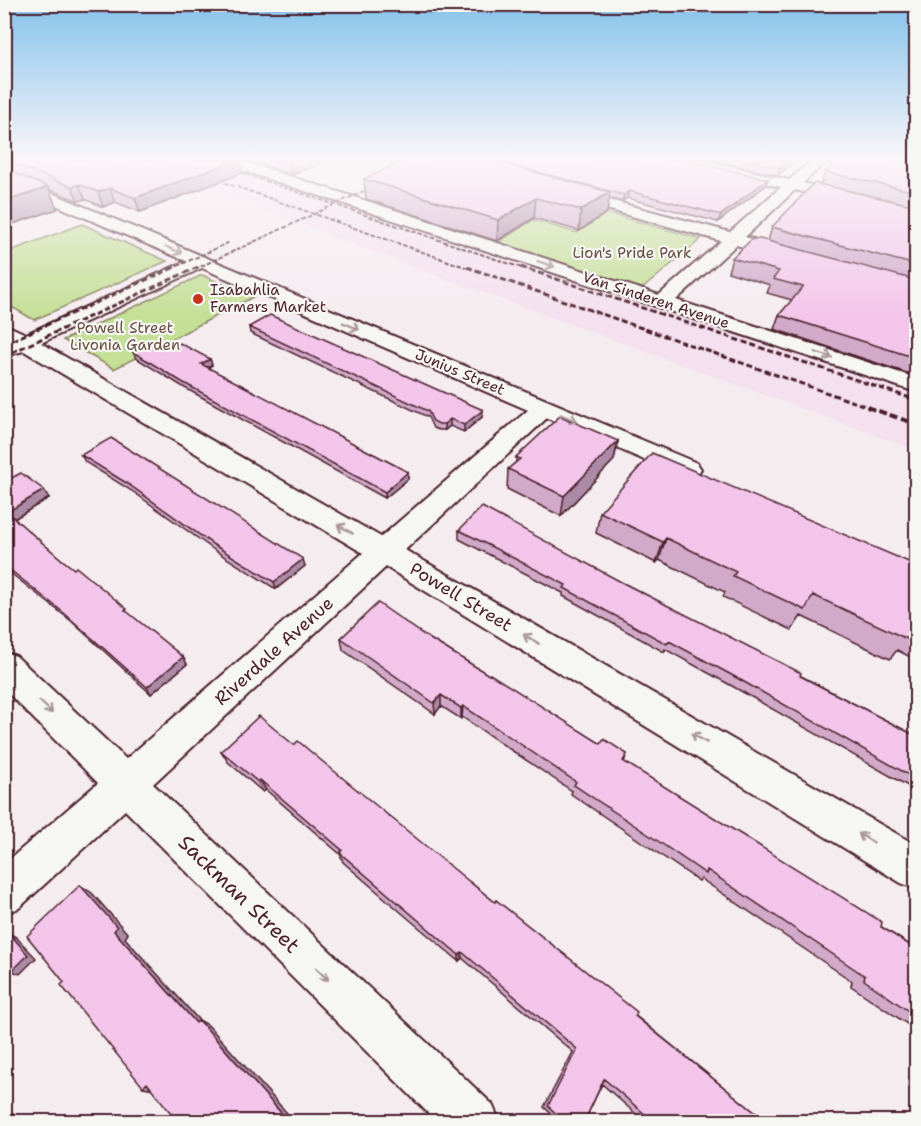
<svg xmlns="http://www.w3.org/2000/svg" width="921" height="1126" font-family="'Shantell Sans',sans-serif">
  <style>
    .built { fill: #f4e0ee }
    .green { fill: #c4df96; stroke: #877f60; stroke-width: 1.5 }
    .lines { fill: none; stroke-linecap: round; stroke-linejoin: round }
    .street-casing { stroke: #4a1f2b; stroke-width: 4 }
    .street { fill: #f6f6f2; fill-rule: evenodd }
    .rail-far2 { stroke: #4a1f2b; stroke-width: 2; stroke-dasharray: 4.5 2; stroke-linecap: butt }
    .rail-far1 { stroke: #4a1f2b; stroke-width: 3; stroke-dasharray: 6 3; stroke-linecap: butt }
    .rail { stroke: #4a1f2b; stroke-width: 4; stroke-dasharray: 8 4; stroke-linecap: butt }
    .wall { fill: #d1a9c9; stroke: #4a1f2b; stroke-width: 1.5 }
    .shaded-wall { fill: #aa8aa4; stroke: #4a1f2b; stroke-width: 1.5 }
    .building { fill: #f3c5ea; stroke: #4a1f2b; stroke-width: 1.5 }
    .oneway { stroke: #a99598 }
    .poi-dot { fill: #c8321e; stroke: #f6f6f2; stroke-width: 2 }
    .labels { text-anchor: middle; dominant-baseline: central; stroke-width: 4.5; stroke-linejoin: round; paint-order: stroke }
    .far-park-label { font-size: 15px; fill: #684f46; stroke: #f6f6f2 }
    .far-poi-label { font-size: 15px; fill: #4a1f2b; stroke: #f6f6f2; text-anchor: start }
    .far-street-label { font-size: 15px; fill: #4a1f2b; stroke: #f6f6f2 }
    .street-label { font-size: 18px; fill: #4a1f2b; stroke: #f6f6f2 }
    .near-street-label { font-size: 21px; fill: #4a1f2b; stroke: #f6f6f2 }
  </style>
  <rect width="100%" height="100%" fill="#f5ecf0"/>
  <filter id="ink" filterUnits="userSpaceOnUse"><feTurbulence type="fractalNoise" baseFrequency=".0167" numOctaves="2"/><feDisplacementMap in="SourceGraphic" scale="12" xChannelSelector="R" yChannelSelector="G"/><feConvolveMatrix kernelMatrix="1 2 1 2 8 2 1 2 1" color-interpolation-filters="sRGB"/></filter>
  <g filter="url(#ink)">
    <path class="built" d="M216,160L495,255L916,393V450L443,278L203,188Z"/>
    <path class="green" d="M607,213L701,239L641,290L497,243L533,220L577,233Z
      M82,224L167,261L34,320L5,303V253Z
      M202,275L253,297L114,369L63,340Z"/>
    <g class="lines">
      <g class="street-casing">
        <path id="street" d="M218,160H239L659,295L721,241L563,197L561,194L563,191H575L730,232L781,187L679,163L677,160H702L789,180L812,160H827L803,183L916,209V219L795,190L745,237L792,249L795,253L792,257L786,258L736,245L676,300L916,378V392L220,163Z
          M4,173L697,463L701,469L697,475L688,478L679,475L547,418L405,550L916,845V889L901,883L386,567L153,784L492,1104L500,1122H437L125,810L19,908L4,914V864L98,783L4,689V652L16,656L126,759L363,553L24,351L12,354L4,353V343L9,342L4,339V324L26,334L186,261L4,183ZM202,268L528,410L381,537L41,343Z"/>
      </g>
      <use href="#street" class="street"/>
      <path class="rail-far2" d="M203,160L525,269
        M206,176L471,269
        M171,269L230,242
        M195,269L379,184"/>
      <path class="rail-far1" d="M467,267L871,408
        M521,267L916,400
        M4,344L175,267
        M4,356L198,267"/>
      <path class="rail" d="M867,407L916,424"/>
    </g>
    <path class="wall" d="M4,160H240L242,173L140,212L115,202L103,207L85,199L78,201L49,189L57,209L4,227V169L9,171Z
      M246,160H329L292,175Z
      M712,160H797L778,175Z
      M916,160V376L774,329L779,315L792,300L767,293L770,285L728,272L732,258L768,241L772,227L821,184L825,172Z
      M501,162L765,186L718,222L627,198L622,202L609,198L607,212L579,231L534,218L497,241L366,199L364,179L501,163Z
      M249,327L483,410L482,417L464,432L450,426L445,430H439L433,428L428,417L250,333Z
      M172,348L210,359L212,365L208,368L408,472V479L385,498L185,388L136,358L133,352Z
      M618,441L614,460L561,516L507,489L508,469L516,462V457Z
      M81,455L305,566L276,589L217,552L132,491L85,462Z
      M4,482L49,498L14,519L61,559L183,657L187,664L151,694L70,620L4,568Z
      M600,512L916,565V660L897,650L890,659L801,616L792,630L723,597L725,592L659,560L656,563L596,533Z
      M459,530L625,584L916,736V789L915,790L732,686L665,649L664,652L563,596V593L459,539Z
      M341,638L430,639L601,744L627,754L624,762L916,949V1030L851,986L852,981L822,961L701,879L699,881L571,794L572,791L462,717L461,719L441,706L435,714L343,650Z
      M221,751L471,883L767,1122H645L602,1084L584,1122H560L544,1107L573,1052L462,958L459,961L410,920L343,862L340,854L266,790L263,792L228,762Z"/>
    <path class="shaded-wall" d="M236,160H240L242,173L140,212L135,198Z
      M291,160H329L292,175L289,161Z
      M791,160H797L778,175L780,168Z
      M768,179L765,186L718,222L721,215Z
      M79,184L85,199L78,201L72,187Z
      M48,187L57,209L4,227V202Z
      M110,188L115,202L103,207L98,192Z
      M629,191L627,198L622,202L624,195Z
      M610,192L607,212L579,231L581,210Z
      M536,198L534,218L497,241L498,220Z
      M210,359L212,365L203,370L201,364Z
      M483,410L482,417L464,432V425Z
      M450,419V426L445,430L444,424Z
      M618,441L614,460L561,516L564,496Z
      M408,472V479L385,498V492Z
      M44,490L49,498L12,520L7,512Z
      M666,538L659,560L656,563L663,542Z
      M303,559L305,566L276,589L274,582Z
      M183,657L187,664L151,694L147,687Z
      M441,695V706L435,714L434,703Z
      M463,706L462,717L461,719V708Z
      M260,780L266,790L263,792L258,782Z
      M4,797L13,806L4,814Z
      M80,885L92,893L128,934L125,938L206,1028L196,1023L114,931Z
      M9,933L16,937L36,958L20,974L12,971Z
      M462,952V958L459,961V955Z
      M199,1020L208,1025L295,1122H289Z
      M147,1083L154,1089L143,1087Z"/>
    <path class="building" d="M5,160H236L135,198L110,188L98,192L79,184L72,187Z
      M406,160H488L610,192L581,210L536,198L498,220L364,179Z
      M505,160H686L768,179L721,215L629,191L624,195L501,162Z
      M743,160H791L780,168Z
      M838,160H916V192L825,172Z
      M4,169L48,187L4,202Z
      M814,183L916,206V265L772,227Z
      M752,239H760L916,280V358L779,315L803,287L773,279L779,271L732,258Z
      M270,315L483,410L464,425L450,419L444,424H439L433,421L428,411L249,327Z
      M156,340L172,348L180,343L210,359L201,364L408,472L385,492L182,382L133,352Z
      M560,416L618,441L564,496L508,469L520,459L516,457Z
      M111,438L303,559L274,582L214,545L128,484L81,455Z
      M652,453L916,565V631L911,629L907,639L813,595L805,610L733,576L736,572L666,538L663,542L600,512Z
      M21,473L44,490L7,512L61,559L74,569L76,567L127,609L125,610L183,657L147,687L64,613L4,565V482Z
      M482,507L625,584L801,673L800,676L916,736V779L737,678L669,641L667,644L564,588L566,585L459,530Z
      M378,603L430,639L489,675L490,674L601,744L604,739L627,754L623,761L882,922L881,927L916,949V1016L864,980L865,976L707,870L706,874L655,839L574,785L576,782L507,735L463,706L461,708L441,695L434,703L341,638Z
      M259,716L294,745L298,741L317,757L471,883L495,902L496,900L637,1012L635,1016L767,1122H654L604,1079L584,1122H565L548,1106L577,1049L462,952L459,955L340,853L342,850L260,780L258,782L221,751Z
      M80,885L117,927L114,931L196,1023L199,1020L289,1122H178L147,1083L143,1087L61,985L64,982L27,936Z
      M9,933L28,955L12,971L4,963V937Z"/>
    <defs><path id="oneway-shaft" d="M-6 0H5M1.5-3L5.5 0L1.5 3" fill="none" stroke-width="1.6" stroke-linecap="round" stroke-linejoin="round" transform="scale(1.5)"/></defs>
    <g class="oneway">
      <use href="#oneway-shaft" transform="translate(174 250) rotate(23)"/>
      <use href="#oneway-shaft" transform="translate(546 264) rotate(18)"/>
      <use href="#oneway-shaft" transform="translate(351 326) rotate(23)"/>
      <use href="#oneway-shaft" transform="translate(824 355) rotate(18)"/>
      <use href="#oneway-shaft" transform="translate(569 418) rotate(23)"/>
      <use href="#oneway-shaft" transform="translate(345 529) rotate(-150)"/>
      <use href="#oneway-shaft" transform="translate(531 639) rotate(-149)"/>
      <use href="#oneway-shaft" transform="translate(46 707) rotate(44)"/>
      <use href="#oneway-shaft" transform="translate(699 738) rotate(-149)"/>
      <use href="#oneway-shaft" transform="translate(866 838) rotate(-149)"/>
      <use href="#oneway-shaft" transform="translate(322 974) rotate(44)"/>
    </g>
  </g>
  <linearGradient id="sky" x2="0" y2="1"><stop stop-color="#85c2ec"/><stop offset="0.5" stop-color="#faf6f8"/><stop offset="1" stop-color="#faf6f8" stop-opacity="0"/></linearGradient>
  <rect width="921" height="318" fill="url(#sky)"/>
  <circle class="poi-dot" cx="198" cy="299" r="6"/>
  <g class="labels">
    <g class="far-park-label">
      <text x="632" y="253">Lion's Pride Park</text>
      <text x="125" y="328">Powell Street<tspan x="125" dy="17">Livonia Garden</tspan></text>
    </g>
    <g class="far-poi-label">
      <text x="210" y="290">Isabahlia<tspan x="210" dy="17">Farmers Market</tspan></text>
    </g>
    <g class="far-street-label">
      <text transform="translate(656 300) rotate(18)">Van Sinderen Avenue</text>
      <text transform="translate(460 372) rotate(23)">Junius Street</text>
    </g>
    <g class="street-label">
      <text transform="translate(461 597) rotate(31)">Powell Street</text>
      <text transform="translate(274 651) rotate(-42)">Riverdale Avenue</text>
    </g>
    <g class="near-street-label">
      <text transform="translate(239 894) rotate(44)">Sackman Street</text>
    </g>
  </g>
  <rect width="921" height="1126" fill="none" stroke="#f6f6f2" stroke-width="24"/>
  <rect x="12" y="12" width="897" height="1102" fill="none" stroke="#4a1f2b" stroke-width="2" filter="url(#ink)"/>
</svg>
